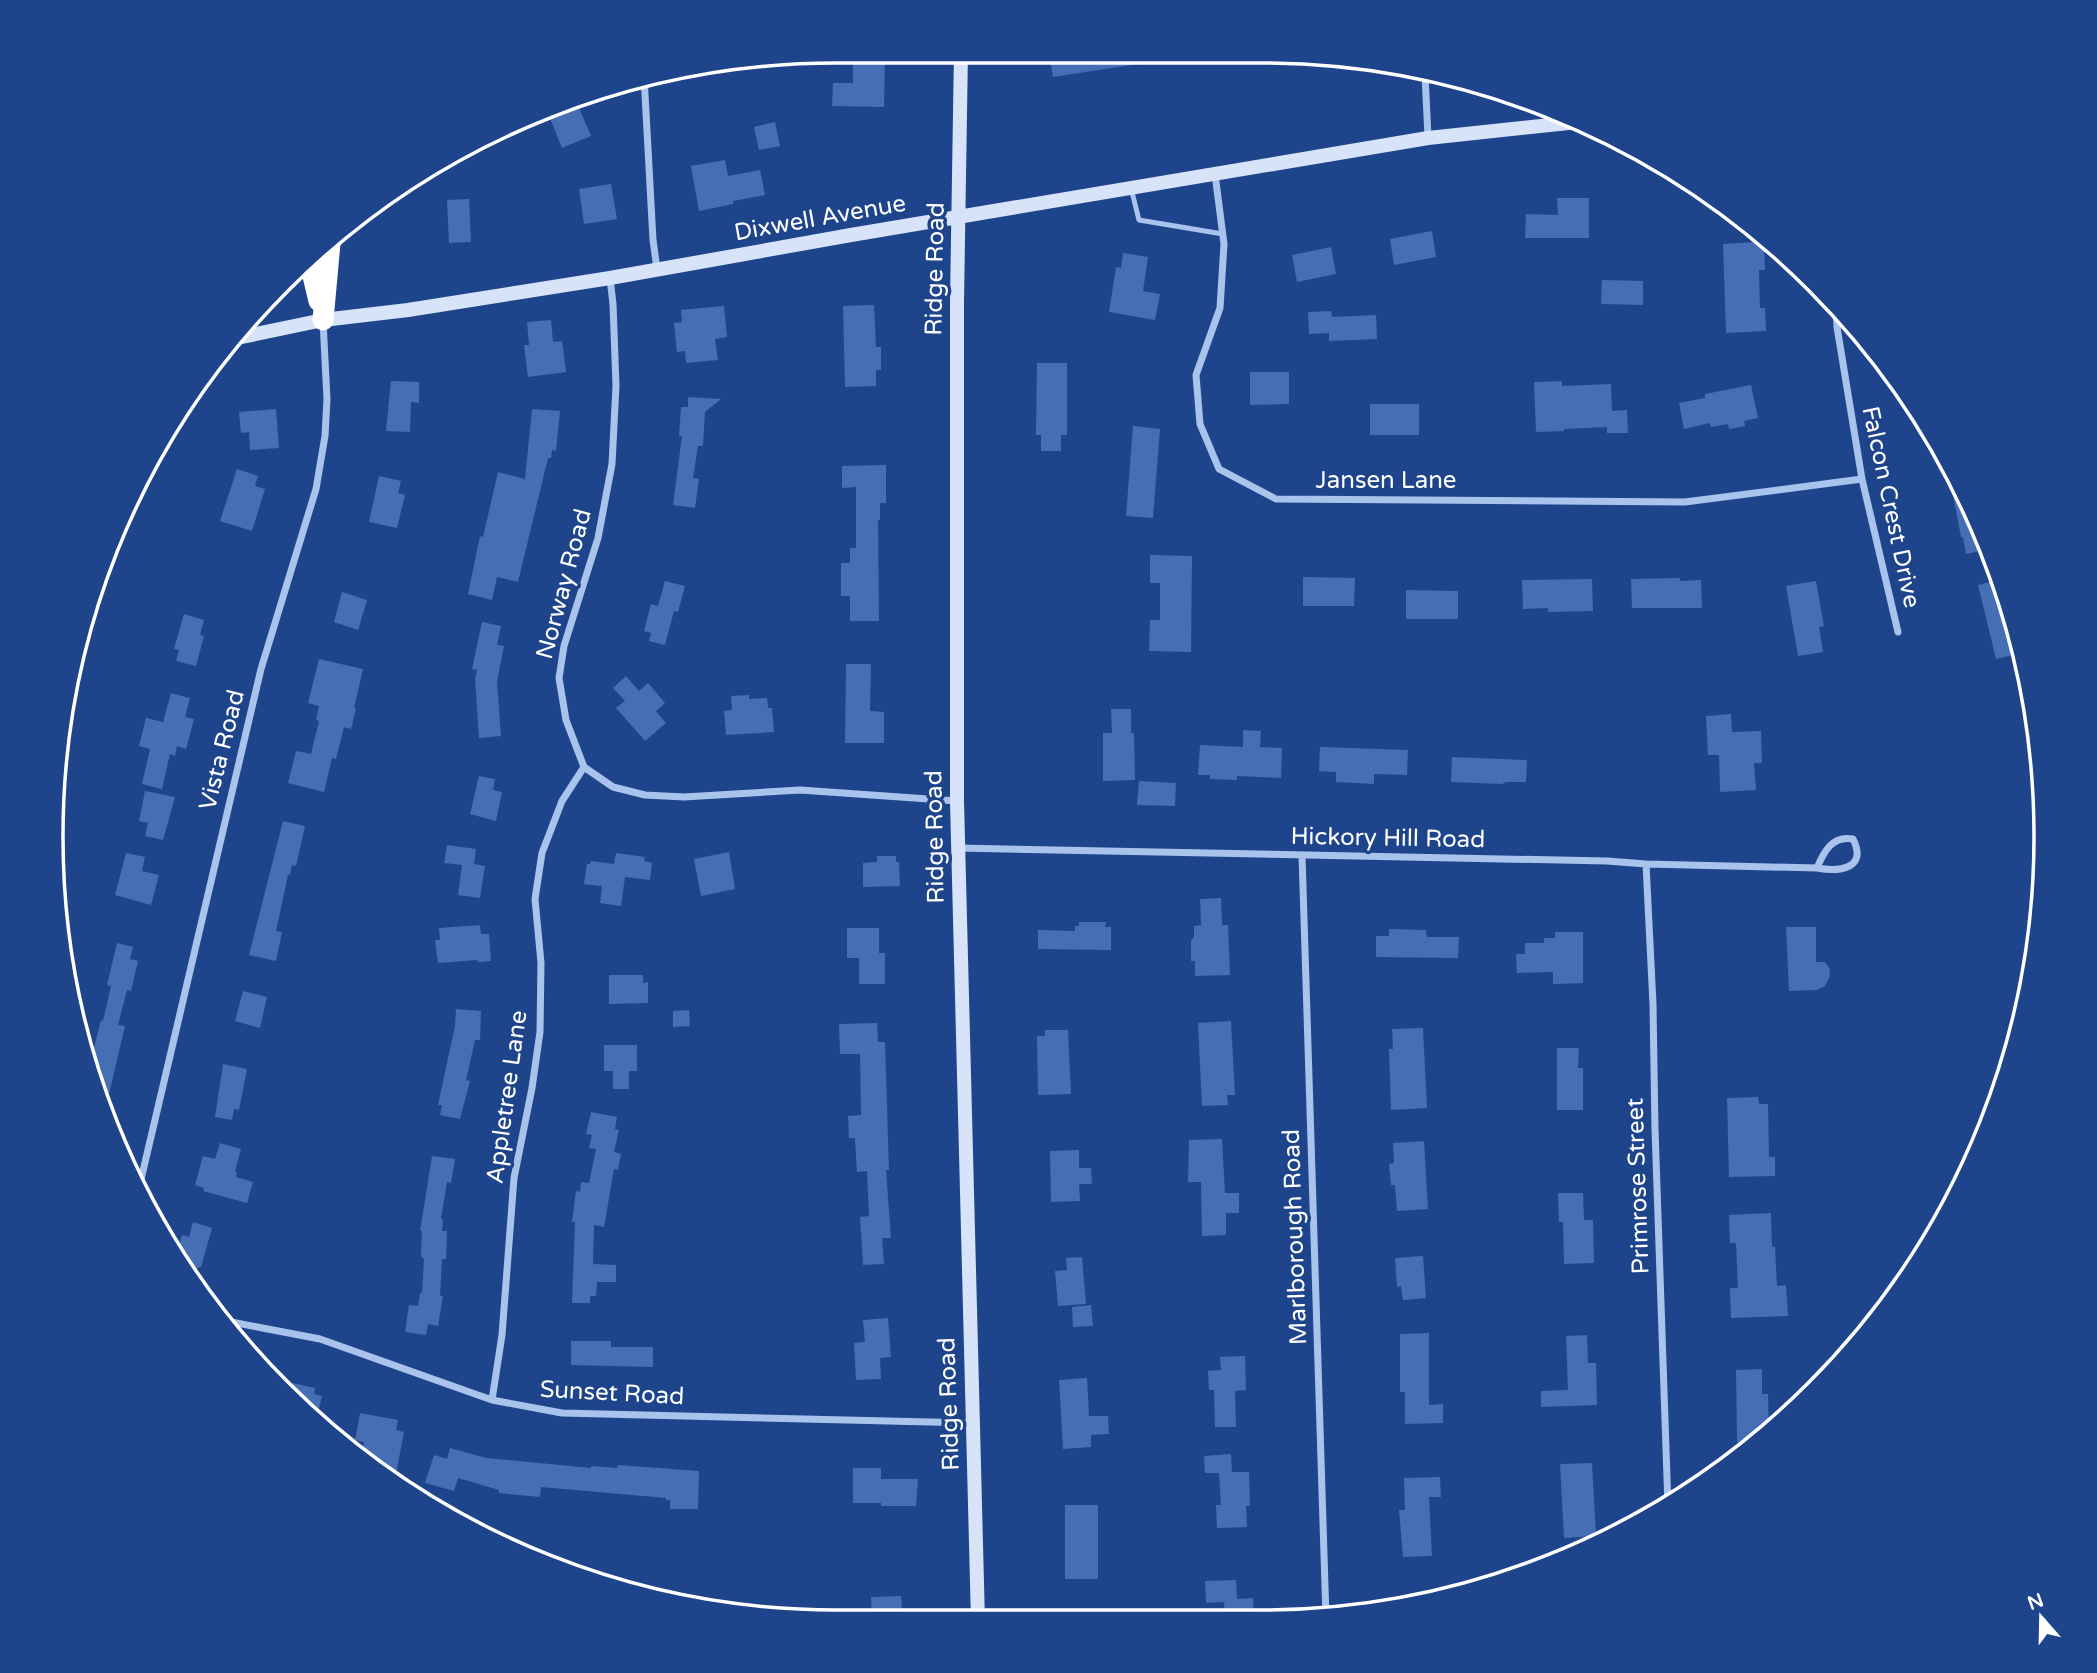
<svg xmlns="http://www.w3.org/2000/svg" width="2097" height="1673" font-family="'Varela Round',sans-serif">
  <style>
    .lines { fill: none; stroke-linecap: round; stroke-linejoin: round }
    .stream { stroke: #9ebcee; stroke-width: 6 }
    .building { fill: #466eb4 }
    .lane { stroke: #aac3ec; stroke-width: 5 }
    .street { stroke: #aac3ec; stroke-width: 7 }
    .secondary { stroke: #d7e3f9; stroke-width: 14 }
    .highway { stroke: #fff; stroke-width: 21 }
    .labels { text-anchor: middle; dominant-baseline: central; stroke-width: 7; stroke-linejoin: round; paint-order: stroke }
    .street-label { font-size: 24px; fill: #fff; stroke: #1e458c }
    .rim { fill: none; stroke: #fff; stroke-width: 3.5 }
  </style>
  <rect width="100%" height="100%" fill="#1e458c"/>
  <g class="lines">
    <path class="stream" d="M1960,1193L1976,1139"/>
  </g>
  <path class="building" d="M1049,52H1150L1151,62L1053,77Z
    M853,61H885L884,107L832,106L833,83H853Z
    M576,101L591,136L562,148L548,113Z
    M775,122L780,146L759,150L754,127Z
    M725,160L728,176L760,170L765,195L733,201V204L699,211L691,166Z
    M611,184L617,219L584,224L579,189Z
    M1557,198H1589V238H1525L1526,214L1558,215Z
    M469,199L471,242L449,243L447,200Z
    M1432,231L1436,257L1394,265L1390,239Z
    M1758,242V244H1764L1765,270H1759L1760,308H1765L1766,331L1726,333L1723,244Z
    M1331,247L1336,274L1297,282L1292,255Z
    M1123,253L1148,257L1143,291L1160,294L1155,320L1109,312L1116,267L1121,268Z
    M1602,280L1643,281V305L1601,304Z
    M874,305L876,347H881V370H876V386L845,387L843,306Z
    M724,306L727,337L715,339L718,360L686,363L685,351L677,352L674,323L682,322L681,310Z
    M1331,311L1332,317L1376,315L1377,339L1329,341V333L1309,334L1308,312Z
    M551,320L553,342L562,341L566,372L528,377L524,345H529L527,322Z
    M1037,363H1067V435H1061V451H1041V435H1036Z
    M1250,372H1289V404L1250,405Z
    M391,381L419,382V403L411,402L410,432L386,431Z
    M1562,381V386L1611,384L1612,411L1627,410L1628,433H1607V427L1564,429V431L1536,432L1534,382Z
    M1751,385L1758,418L1744,421L1745,426L1729,429L1728,424L1711,427L1710,423L1684,429L1679,403L1705,398V394Z
    M688,397L721,399L705,412L703,446H698L693,478L699,479L695,508L673,505L682,436H679L681,407H688Z
    M1370,404H1419V435H1370Z
    M276,409L279,448L250,450L249,432L241,433L239,412Z
    M532,409L560,411L556,451L552,450L551,458H548L518,582L497,577L492,600L468,594L480,536L483,537L498,472L525,479Z
    M1133,426L1160,429L1153,518L1126,516Z
    M886,465V503H880V520H878L879,621H850V596H841V563H850V548H856V487L842,488V466Z
    M237,469L258,476L255,486L265,489L252,531L220,521Z
    M379,476L401,481L398,493L405,495L397,528L369,522Z
    M1956,477L1973,514L1989,549L1966,554L1963,537H1961L1950,479Z
    M1150,555L1192,556L1191,652L1149,651L1150,620H1160V583H1150Z
    M1303,577L1355,578L1354,606H1303Z
    M1680,578V581L1701,580L1702,608H1632L1631,579Z
    M1592,579L1593,611L1548,612V608L1523,609L1522,580Z
    M2002,579L2015,629L2011,630L2017,654L1996,659L1978,585Z
    M665,581L685,586L678,612L674,611L665,645L649,641L651,633L644,631L651,604L658,606Z
    M1816,581L1824,626L1819,627L1823,652L1798,656L1786,586Z
    M1406,590L1458,591V619H1406Z
    M342,592L367,600L358,630L334,622Z
    M184,614L204,620L200,635L204,636L196,666L176,661L179,650L174,649Z
    M482,622L501,626L497,645L504,646L497,681L501,736L479,738L475,679L477,670L472,669Z
    M319,659L363,669L354,708L356,709L351,729L344,727L336,759L332,758L324,792L288,783L296,751L311,754L319,721L316,720L319,706L308,703Z
    M846,664H871L870,711L884,712V743H845Z
    M626,676L639,691L648,683L665,703L656,711L666,723L645,741L616,708L625,701L613,688Z
    M171,693L190,698L185,717L194,719L186,749L177,746L175,756L170,754L162,789L142,784L150,749L139,746L146,718L163,722Z
    M749,695V699L767,698L768,708H772L774,732L726,735L724,711L732,710L731,696Z
    M1111,709H1131V733H1134L1135,780L1103,781V733H1112Z
    M1731,714L1732,732L1761,731L1762,763H1754L1756,790L1720,792L1719,755H1708L1706,716Z
    M1243,730L1261,731L1260,747L1282,748L1281,778L1237,776V780L1210,779V775H1198L1200,745L1243,747Z
    M1320,747L1408,750L1407,775L1374,774V784L1336,782V772L1319,771Z
    M1452,757L1527,760L1526,782H1506L1502,784L1451,782Z
    M479,776L495,779L493,790L502,792L496,821L470,814Z
    M1139,781L1176,783L1175,806L1137,805Z
    M145,791L175,797L163,840L145,836L148,823L139,821Z
    M283,821L305,826L296,866L292,865L290,875H288L276,931L282,932L276,961L249,955Z
    M447,845L476,849L474,864L485,866L480,898L458,895L462,865L444,863Z
    M729,852L735,889L701,896L694,859Z
    M126,853L145,857L142,871L159,875L151,905L115,895Z
    M616,853L645,857L644,861L652,863L650,880L625,877L621,906L600,903L602,886L584,884L587,864H590L591,861L614,864Z
    M877,856H896V862H899L900,886L863,887V863L877,862Z
    M1221,898L1222,925H1228L1230,975L1195,976V961H1191V940L1194,937V926L1201,925L1200,899Z
    M1079,922H1106L1105,927H1111V950L1038,949V930L1075,931V926H1079Z
    M480,925L481,934H489L491,961L479,962L477,960L438,963L435,940H440L439,928Z
    M1786,927H1816V962H1825L1830,969L1829,978L1825,986L1817,990L1789,991Z
    M847,928H879V953H885V984H859V958H847Z
    M1389,929L1426,930L1427,937H1459L1458,958L1376,957V936H1389Z
    M1555,932H1583V983L1553,984V972L1517,973L1516,954H1525V943H1544V938H1555Z
    M117,943L133,947L130,959L138,961L131,991L127,990L118,1025L125,1026L106,1107L89,1067L101,1020L103,1021L111,986L107,985Z
    M609,975H643V983L648,982V1003L609,1004Z
    M243,991L267,997L260,1028L235,1021Z
    M456,1009L481,1011L480,1040H475L466,1080L470,1081L460,1119L440,1115L442,1105H438L455,1026Z
    M689,1010L690,1026L673,1027V1011Z
    M1231,1021L1235,1095H1227L1228,1105L1202,1106L1198,1023Z
    M877,1023L878,1042H885L889,1170H886L891,1238H882L884,1264L863,1265L860,1217L869,1216L867,1171L857,1172L855,1138H849L848,1116L861,1115L860,1054H840L839,1024Z
    M1423,1028L1427,1108L1391,1110L1389,1049H1393L1392,1029Z
    M1045,1030H1068L1071,1094L1038,1095L1037,1036H1045Z
    M604,1045H637V1071H629V1089H613V1071H604Z
    M1557,1048H1579L1578,1068H1583V1110H1557Z
    M223,1064L247,1069L239,1110L234,1109L232,1120L215,1117Z
    M1758,1097L1759,1104H1768L1769,1157H1775V1176L1729,1177L1727,1098Z
    M591,1112L617,1117L615,1129L619,1130L614,1152L621,1154L618,1170L614,1169L604,1227L594,1225L593,1264L616,1265V1282H597L596,1296H590V1303H572L575,1222H572L576,1191L580,1192L581,1182L589,1183L596,1149L589,1148L592,1135L586,1134Z
    M1222,1139L1225,1193H1239V1213H1226V1235L1202,1236L1201,1182H1188L1189,1140Z
    M1424,1141L1428,1209L1397,1211L1395,1185H1391L1389,1164L1394,1163L1393,1143Z
    M220,1143L241,1149L235,1171L237,1172L236,1177L253,1182L247,1203L203,1191L204,1188L195,1185L203,1156L215,1159Z
    M1079,1150V1168H1091L1092,1184H1079L1080,1201L1051,1202L1050,1151Z
    M432,1156L455,1159L451,1183L447,1182L441,1219H443L442,1231H447L446,1259H442L440,1296H443L438,1326L428,1324L426,1335L405,1332L409,1305L418,1306L420,1293H422L424,1259L421,1256L422,1231H420Z
    M1558,1193H1583L1584,1220H1593L1594,1263L1564,1264L1563,1222H1559Z
    M1771,1213L1772,1247H1775L1777,1286L1786,1285L1788,1316L1731,1318L1730,1288H1738L1736,1243H1730L1729,1215Z
    M193,1222L212,1228L201,1267L197,1268L193,1282L176,1257L182,1235L189,1237Z
    M1423,1256L1426,1298L1403,1300L1401,1286L1397,1287L1395,1258Z
    M1082,1257L1086,1304L1058,1306L1055,1271L1067,1270L1066,1258Z
    M1091,1305L1093,1326L1073,1327L1072,1307Z
    M888,1318L891,1357L880,1358L881,1379L856,1380L854,1343L865,1342L863,1320Z
    M1429,1333V1405L1443,1404V1423L1405,1424V1392H1400V1334Z
    M1587,1335L1588,1363H1596L1597,1405L1541,1407V1391L1568,1390L1566,1336Z
    M571,1341H611V1347H653V1367L571,1365Z
    M1245,1356L1246,1390L1235,1391L1236,1427H1215L1214,1390H1209L1208,1371L1221,1370L1220,1357Z
    M1762,1369V1394H1768L1769,1434L1758,1442H1737L1736,1370Z
    M1087,1378L1089,1416H1108L1109,1434L1091,1435V1447L1063,1449L1059,1380Z
    M292,1383L315,1388L314,1394L322,1396L316,1421L282,1389L290,1390Z
    M360,1413L398,1420L396,1430L404,1432L396,1474L378,1471L360,1461L364,1442L355,1440Z
    M450,1448L486,1458L591,1468V1466L617,1468L618,1465L699,1471L698,1509H670V1500H666V1498L541,1487L540,1497L499,1493V1490L458,1478L454,1491L425,1483L434,1455L447,1459Z
    M1231,1454L1232,1472H1249L1250,1506H1246L1247,1527L1217,1528L1216,1505H1221L1219,1473H1205L1204,1456Z
    M1592,1463L1596,1536L1564,1538L1560,1464Z
    M853,1468H881V1479H918L916,1506H881V1503H853Z
    M1440,1477L1441,1497H1429L1432,1556L1403,1557L1399,1510H1405L1404,1478Z
    M1065,1505H1098V1579H1065Z
    M1236,1580L1237,1599L1253,1598L1254,1621H1225L1224,1602L1206,1603L1205,1581Z
    M901,1596L903,1622H872L871,1597Z"/>
  <g class="lines">
    <path class="lane" d="M1131,188L1139,220L1223,234"/>
    <path class="street" d="M1425,75L1428,137
      M644,76L653,240L657,269
      M1215,174L1224,244L1220,308L1196,375L1200,424L1219,469L1276,499L1685,502L1862,479
      M610,278L613,304L616,386L612,464L598,538L564,646L559,678L566,720L584,767L613,787L645,795L684,797L800,790L957,801
      M1836,307L1837,327L1862,479L1898,632
      M958,848L1607,861L1646,864L1817,868C1839,872 1868,869 1853,839C1833,835 1824,851 1817,868
      M1302,855L1326,1618
      M1646,864L1653,1004L1655,1129L1668,1507
      M139,1188L261,669L316,489L325,436L327,399L323,321
      M221,1320L320,1339L492,1400L562,1413L972,1423
      M492,1400L502,1335L514,1178L532,1088L540,1032L541,963L535,899L542,853L562,801L584,767"/>
    <path class="secondary" d="M961,51L957,302V801L978,1622
      M237,338L323,320L408,310L610,278L851,235L1428,138L1578,122"/>
    <path class="highway" d="M309,259L319,301
      M323,320L330,243"/>
  </g>
  <g class="labels">
    <g class="street-label">
      <text transform="translate(820 218) rotate(-10)">Dixwell Avenue</text>
      <text transform="translate(935 269) rotate(-89)">Ridge Road</text>
      <text x="1386" y="480">Jansen Lane</text>
      <text transform="translate(1891 507) rotate(78)">Falcon Crest Drive</text>
      <text transform="translate(564 584) rotate(-75)">Norway Road</text>
      <text transform="translate(222 750) rotate(-76)">Vista Road</text>
      <text transform="translate(935 837) rotate(-91)">Ridge Road</text>
      <text transform="translate(1388 838) rotate(1)">Hickory Hill Road</text>
      <text transform="translate(507 1097) rotate(-82)">Appletree Lane</text>
      <text transform="translate(1638 1186) rotate(-92)">Primrose Street</text>
      <text transform="translate(1295 1237) rotate(-92)">Marlborough Road</text>
      <text transform="translate(612 1393) rotate(3)">Sunset Road</text>
      <text transform="translate(949 1404) rotate(-92)">Ridge Road</text>
    </g>
  </g>
  <path d="M0 0H2097V1673H0ZM836 63H1261A773 773 0 0 1 2034 836V837A773 773 0 0 1 1261 1610H836A773 773 0 0 1 63 837V836A773 773 0 0 1 836 63Z" fill="#1e458c" fill-rule="evenodd"/>
  <path class="rim" d="M836 63H1261A773 773 0 0 1 2034 836V837A773 773 0 0 1 1261 1610H836A773 773 0 0 1 63 837V836A773 773 0 0 1 836 63Z"/>
  <g transform="translate(2041 1617) rotate(340)" stroke="#1e458c" stroke-width="5" paint-order="stroke">
  <path d="M0-5L12 26L0 18L-12 26Z" fill="#ffffff"/>
  <text y="-10" font-size="19" font-weight="bold" text-anchor="middle" fill="#ffffff">N</text>
  </g>
</svg>
